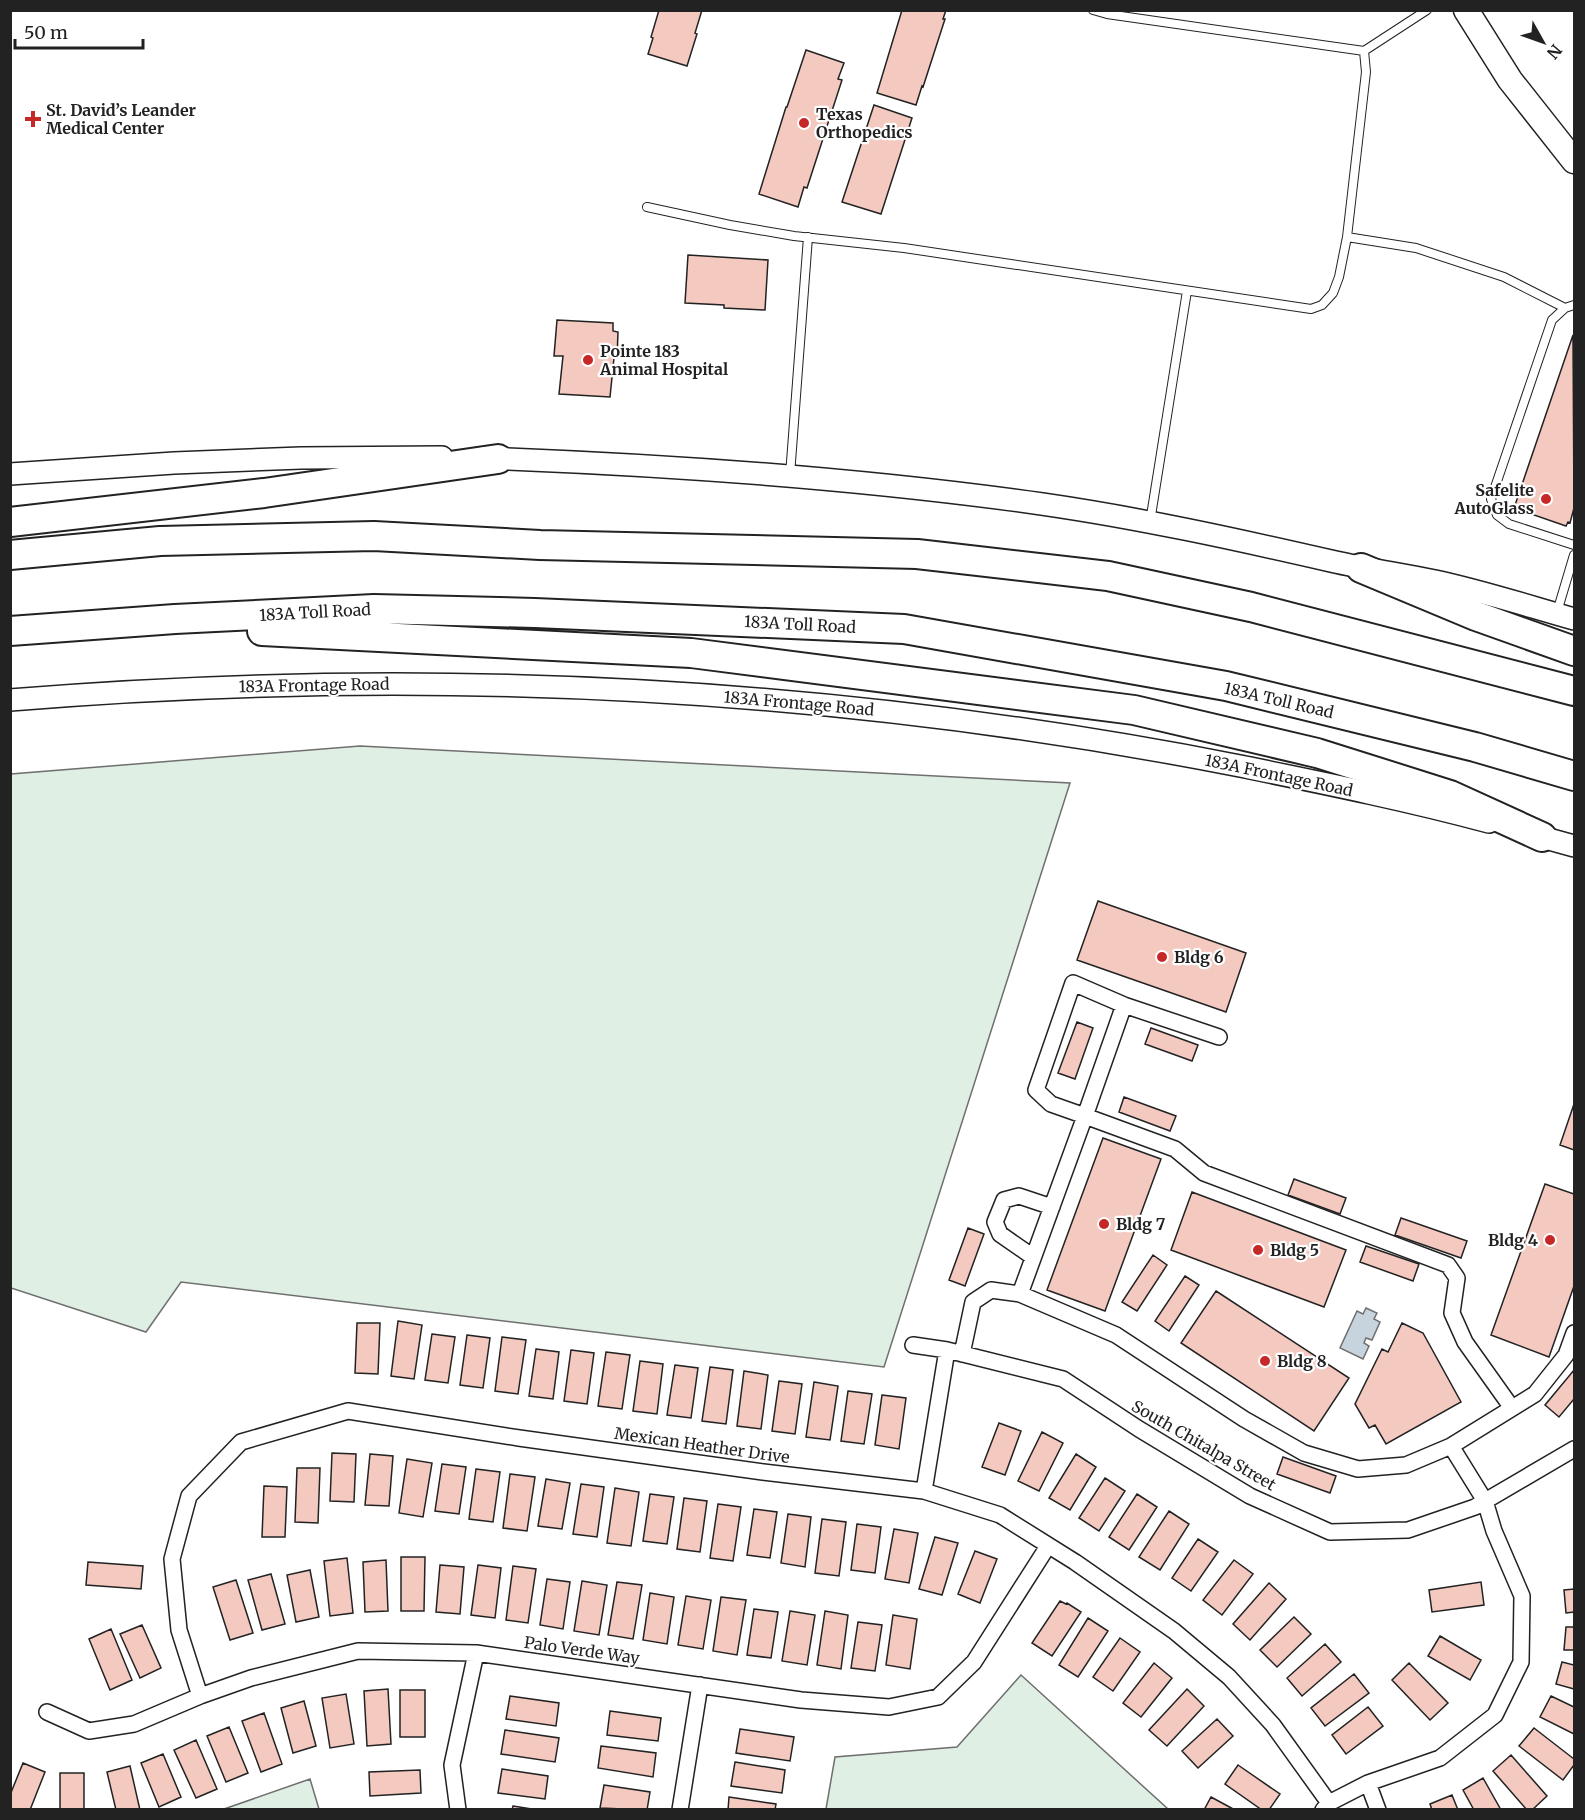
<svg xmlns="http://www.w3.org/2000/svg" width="1585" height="1820" font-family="Merriweather,serif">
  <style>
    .green { fill: #e0efe3; stroke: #6f6f6f; stroke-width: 1.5 }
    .water { fill: #c7d3dd; stroke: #6f6f6f; stroke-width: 1.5 }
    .building { fill: #f3c9c0; stroke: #222; stroke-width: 1.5 }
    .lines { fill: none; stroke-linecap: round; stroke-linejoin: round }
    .service-casing { stroke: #222; stroke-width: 10 }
    .minor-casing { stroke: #222; stroke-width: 18 }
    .secondary-casing { stroke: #222; stroke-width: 24 }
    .primary-casing { stroke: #222; stroke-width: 27 }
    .motorway-casing { stroke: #222; stroke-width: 32 }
    .service { stroke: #fff; stroke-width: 8 }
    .minor { stroke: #fff; stroke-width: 15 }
    .secondary { stroke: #fff; stroke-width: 21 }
    .primary { stroke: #fff; stroke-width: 24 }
    .motorway { stroke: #fff; stroke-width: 28 }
    .poi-dot { fill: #c62828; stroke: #fff; stroke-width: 2 }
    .labels { text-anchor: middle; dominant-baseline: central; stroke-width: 4.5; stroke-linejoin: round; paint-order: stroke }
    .poi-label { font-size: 16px; font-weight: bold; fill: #222; stroke: #fff; text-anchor: start }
    .street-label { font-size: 16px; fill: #222; stroke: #fff }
  </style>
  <rect width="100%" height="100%" fill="#fff"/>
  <path class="green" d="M360,746L1070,783L884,1367L181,1282L146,1332L11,1288V774Z
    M1021,1675L1168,1809H826L835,1757L957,1747Z
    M310,1779L319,1809H224Z"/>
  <path class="water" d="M1366,1308L1377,1313L1374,1319L1380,1322L1372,1340L1366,1338L1364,1343L1369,1346L1363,1359L1340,1348L1357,1311L1363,1314Z"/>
  <path class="building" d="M659,10H702L695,33L697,34L687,66L648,54L653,38L651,37Z
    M902,10H946L943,19H945L923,87L922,86L916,105L877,93Z
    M806,50L844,63L838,79L842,80L807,188L804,187L798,207L759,194L786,107H787Z
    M874,105L912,118L881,214L842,202Z
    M688,255L768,260L765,310L724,308V305L685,303Z
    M557,320L613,323V331L618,332L617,358H614L610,397L559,394L563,356H554Z
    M1573,335L1574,508L1570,523L1568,522L1566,526L1514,508Z
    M1098,901L1246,953L1226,1012L1077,960Z
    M1077,1022L1093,1028L1075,1079L1058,1073Z
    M1151,1028L1198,1045L1192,1061L1145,1044Z
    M1124,1097L1176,1116L1170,1131L1119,1112Z
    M1574,1104V1150L1560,1145Z
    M1103,1138L1161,1159L1105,1311L1047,1290Z
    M1294,1179L1346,1198L1340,1214L1288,1195Z
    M1545,1184L1574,1194V1286L1549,1357L1491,1335Z
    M1192,1192L1346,1250L1324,1307L1171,1250Z
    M1401,1218L1467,1241L1461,1258L1395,1235Z
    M968,1228L984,1234L965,1286L949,1280Z
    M1366,1246L1419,1264L1413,1281L1360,1262Z
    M1153,1255L1167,1265L1137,1311L1122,1302Z
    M1185,1276L1199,1285L1169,1331L1155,1321Z
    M1216,1291L1349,1378L1314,1431L1181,1343Z
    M398,1321L422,1325L414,1379L391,1376Z
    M357,1323H380L378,1374L355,1373Z
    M1402,1323L1423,1333L1461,1402L1386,1444L1375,1425L1369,1428L1355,1404L1382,1349L1388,1352Z
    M432,1334L455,1337L448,1383L425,1380Z
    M467,1335L490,1338L483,1388L460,1385Z
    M502,1337L526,1340L518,1394L495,1391Z
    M536,1349L559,1352L553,1399L529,1396Z
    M571,1350L594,1353L587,1404L564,1401Z
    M606,1352L630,1355L622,1409L598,1406Z
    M640,1361L663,1364L657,1414L633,1411Z
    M675,1365L698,1368L691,1418L667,1415Z
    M710,1367L733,1370L726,1424L702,1421Z
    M1574,1370V1399L1559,1417L1545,1405Z
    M744,1371L768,1375L761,1429L737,1426Z
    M779,1381L802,1384L795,1434L772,1431Z
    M814,1382L838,1386L830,1440L806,1437Z
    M848,1391L872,1394L864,1444L841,1441Z
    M882,1395L906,1398L899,1449L875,1445Z
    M999,1423L1021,1431L1005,1475L982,1467Z
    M1042,1432L1063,1443L1039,1491L1018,1481Z
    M332,1453L356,1454L354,1502L330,1501Z
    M370,1454L393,1456L389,1506L365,1505Z
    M1076,1454L1096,1467L1070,1510L1049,1498Z
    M1283,1457L1336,1476L1330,1493L1277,1474Z
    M407,1459L432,1463L423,1517L399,1513Z
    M442,1464L466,1467L459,1514L435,1511Z
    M297,1468H320L318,1523L295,1522Z
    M476,1469L500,1472L493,1522L469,1519Z
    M510,1474L535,1477L527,1531L503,1528Z
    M1105,1478L1125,1491L1099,1531L1079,1518Z
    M546,1479L570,1483L562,1529L538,1526Z
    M581,1484L604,1487L597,1537L573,1534Z
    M264,1486L287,1487L285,1537H262Z
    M615,1488L639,1492L631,1546L607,1543Z
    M650,1494L674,1497L667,1544L643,1541Z
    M1137,1494L1157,1507L1129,1550L1109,1537Z
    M684,1498L707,1501L700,1552L677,1549Z
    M718,1504L741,1507L733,1561L710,1558Z
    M754,1509L777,1512L770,1558L747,1555Z
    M1169,1511L1189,1524L1160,1570L1139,1557Z
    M788,1514L811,1517L805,1567L781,1563Z
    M822,1519L846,1522L839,1576L815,1573Z
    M857,1524L881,1527L875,1573L851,1570Z
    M894,1529L918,1533L909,1583L885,1579Z
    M935,1537L958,1543L942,1595L919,1589Z
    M1198,1539L1218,1552L1191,1591L1172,1578Z
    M975,1551L997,1559L980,1603L958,1594Z
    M401,1557H425L424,1611H401Z
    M347,1558L353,1613L330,1616L324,1561Z
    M386,1560L388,1611L365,1612L363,1562Z
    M1234,1560L1253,1574L1222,1615L1203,1600Z
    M88,1562L143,1566L141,1589L86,1585Z
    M440,1565L464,1567L460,1614L436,1612Z
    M478,1565L501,1568L495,1618L471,1615Z
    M513,1566L536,1569L528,1623L506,1620Z
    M310,1570L319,1617L296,1622L287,1575Z
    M271,1574L285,1624L262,1630L248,1580Z
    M547,1579L570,1582L563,1629L540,1625Z
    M236,1580L253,1633L230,1640L213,1587Z
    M582,1581L607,1585L599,1635L574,1631Z
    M617,1582L642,1585L633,1639L608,1635Z
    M1481,1582L1484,1605L1432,1612L1429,1590Z
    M1269,1583L1286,1599L1250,1640L1233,1624Z
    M1574,1589V1612L1566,1613L1564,1590Z
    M650,1593L674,1597L667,1644L643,1640Z
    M686,1596L711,1600L703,1649L678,1645Z
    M721,1597L746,1600L737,1655L713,1651Z
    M1060,1601L1066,1604L1067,1603L1081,1612L1052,1656L1032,1643Z
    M754,1609L778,1612L771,1658L747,1655Z
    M790,1611L815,1615L807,1665L782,1661Z
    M825,1611L848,1615L841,1669L817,1665Z
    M893,1615L917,1619L910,1669L886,1665Z
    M1294,1617L1311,1634L1277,1667L1260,1650Z
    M1088,1618L1108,1631L1078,1677L1059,1665Z
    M858,1622L882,1625L875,1671L851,1668Z
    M142,1625L161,1668L140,1678L120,1634Z
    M1566,1627H1574V1650H1564Z
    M111,1629L132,1680L110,1690L89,1639Z
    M1440,1636L1481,1660L1470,1680L1428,1656Z
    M1120,1638L1140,1652L1113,1691L1093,1677Z
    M1325,1644L1341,1662L1302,1696L1287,1678Z
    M1562,1662L1574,1665V1689L1556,1684Z
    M1154,1663L1172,1678L1141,1717L1123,1703Z
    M1409,1663L1448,1703L1430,1720L1392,1680Z
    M1354,1674L1369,1693L1325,1726L1311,1708Z
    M388,1689L391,1744L367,1746L364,1691Z
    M1187,1689L1204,1706L1167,1746L1149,1730Z
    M400,1690H425V1737H400Z
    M346,1694L354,1744L330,1748L322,1698Z
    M510,1696L559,1703L556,1726L506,1719Z
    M1551,1696L1574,1707V1734L1540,1717Z
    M304,1701L316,1746L293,1753L281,1708Z
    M1368,1707L1383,1726L1346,1754L1332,1735Z
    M610,1711L661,1718L658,1741L607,1735Z
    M264,1713L282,1764L261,1772L242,1721Z
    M1217,1719L1233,1736L1198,1768L1182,1751Z
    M229,1727L248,1773L226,1782L207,1736Z
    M1534,1728L1574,1759V1765L1563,1780L1519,1746Z
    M740,1729L794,1737L790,1761L736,1753Z
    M505,1730L559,1738L555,1762L501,1754Z
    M196,1740L217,1789L196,1798L174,1750Z
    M601,1746L656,1753L653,1777L598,1768Z
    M163,1754L181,1797L159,1807L141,1763Z
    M1511,1755L1547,1796L1532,1810H1527L1493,1771Z
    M735,1762L785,1770L782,1793L731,1786Z
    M23,1763L45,1772L30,1810H10V1795Z
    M1238,1765L1280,1794L1269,1810H1262L1225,1784Z
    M130,1766L140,1810H116L107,1772Z
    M502,1769L548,1776L545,1799L498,1793Z
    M420,1770L421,1793L370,1796L369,1772Z
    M60,1773H84V1810H60Z
    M1483,1778L1501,1810H1474L1463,1790Z
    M604,1785L650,1792L647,1810L600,1808Z
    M1452,1795L1458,1810H1432L1430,1804Z
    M729,1797L776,1804L775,1810H728Z
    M1211,1797L1235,1810H1204Z
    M513,1806L538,1810H512Z"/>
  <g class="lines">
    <g class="service-casing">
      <path id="service" d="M1093,10L1107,14L1364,51L1427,10
        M647,207L730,225L794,236L904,248L1311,309L1322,305L1333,293L1339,277L1347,237L1366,72L1364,51
        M1347,237L1416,248L1504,277L1565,308
        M1574,305L1565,308L1552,320L1491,499L1497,515L1509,524L1574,545
        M790,475L808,237
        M1150,522L1187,291
        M1557,612L1574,555"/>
    </g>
    <g class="minor-casing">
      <path id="minor" d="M1124,1005L1073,983L1036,1090L1051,1104L1085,1116L1124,1005L1219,1037
        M1033,1257L1000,1234L995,1222L1004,1200L1019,1196L1052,1207
        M1020,1294L1116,1335L1244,1419L1304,1453L1358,1469L1406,1465L1451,1446
        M913,1345L947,1350L1063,1379L1139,1429L1250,1496L1330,1532L1408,1530L1475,1507L1574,1449
        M962,1354L973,1302L991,1290L1020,1294L1085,1116L1175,1149L1204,1173L1448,1265L1457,1278L1452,1313L1465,1342L1512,1408
        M924,1491L947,1350
        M200,1696L179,1630L172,1559L189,1496L241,1442L348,1411L519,1438L763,1472L924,1491L1000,1515L1075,1562L1174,1631L1229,1677L1273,1725L1329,1803
        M47,1712L89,1731L134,1724L200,1696L251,1678L358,1651L476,1653L801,1700L889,1707L938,1697L974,1662L1048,1546
        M1368,1783L1378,1810
        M458,1810L452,1765L476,1653
        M680,1810L700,1685
        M1323,1810L1329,1803L1368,1783L1440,1758L1495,1715L1521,1662L1522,1596L1494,1531L1485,1501L1451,1446L1535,1394L1566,1355L1574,1333"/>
    </g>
    <g class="secondary-casing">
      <path id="secondary" d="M483,458C670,465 857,478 1042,504C1139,518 1235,539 1331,561C1366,569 1400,574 1435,581C1482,591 1528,606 1574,619
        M10,474L174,463L301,458L442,457
        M10,700C423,666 834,686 1240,766C1323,783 1407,800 1489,822
        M1527,833L1574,846"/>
    </g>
    <g class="primary-casing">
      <path id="primary" d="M1466,10L1510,80L1574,161"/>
    </g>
    <g class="motorway-casing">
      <path id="motorway" d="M10,522L264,493L498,459
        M10,555L160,541L374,536L540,545L917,554L1108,576L1251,607L1574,691
        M1361,568L1476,616L1574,651
        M10,631L175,619L374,609L535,613L904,629L1226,686L1475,747L1574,776
        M262,631L691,653L1134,710L1317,753L1450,795L1542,837"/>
    </g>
    <use href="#service" class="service"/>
    <use href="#minor" class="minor"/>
    <use href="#secondary" class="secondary"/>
    <use href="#primary" class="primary"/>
    <use href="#motorway" class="motorway"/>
  </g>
  <g class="poi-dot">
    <path d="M30 110h6v6h6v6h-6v6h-6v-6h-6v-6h6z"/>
    <circle cx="804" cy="123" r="6"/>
    <circle cx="588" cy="360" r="6"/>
    <circle cx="1546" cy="499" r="6"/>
    <circle cx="1162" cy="957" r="6"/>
    <circle cx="1104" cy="1224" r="6"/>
    <circle cx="1550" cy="1240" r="6"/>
    <circle cx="1258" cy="1250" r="6"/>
    <circle cx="1265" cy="1361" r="6"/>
  </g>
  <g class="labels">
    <g class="poi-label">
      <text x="46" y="110">St. David’s Leander<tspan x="46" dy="18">Medical Center</tspan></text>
      <text x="816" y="114">Texas<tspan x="816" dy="18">Orthopedics</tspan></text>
      <text x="600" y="351">Pointe 183<tspan x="600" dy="18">Animal Hospital</tspan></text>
      <text x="1534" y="490" text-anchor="end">Safelite<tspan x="1534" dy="18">AutoGlass</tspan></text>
      <text x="1174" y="957">Bldg 6</text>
      <text x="1116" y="1224">Bldg 7</text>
      <text x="1538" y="1240" text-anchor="end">Bldg 4</text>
      <text x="1270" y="1250">Bldg 5</text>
      <text x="1277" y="1361">Bldg 8</text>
    </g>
    <g class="street-label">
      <text transform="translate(315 612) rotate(-3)">183A Toll Road</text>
      <text transform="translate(800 624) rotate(3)">183A Toll Road</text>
      <text transform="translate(314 685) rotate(-1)">183A Frontage Road</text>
      <text transform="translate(1279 700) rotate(13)">183A Toll Road</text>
      <text transform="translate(799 703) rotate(5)">183A Frontage Road</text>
      <text transform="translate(1279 775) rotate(12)">183A Frontage Road</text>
      <text transform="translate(702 1445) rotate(8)">Mexican Heather Drive</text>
      <text transform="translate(1204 1445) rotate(30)">South Chitalpa Street</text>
      <text transform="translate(582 1650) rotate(8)">Palo Verde Way</text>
    </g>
  </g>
  <rect width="1585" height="1820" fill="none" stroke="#222222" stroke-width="24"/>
  <g transform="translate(1543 42) rotate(130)" stroke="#ffffff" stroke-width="4.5" paint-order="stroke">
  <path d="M0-4.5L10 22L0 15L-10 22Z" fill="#222222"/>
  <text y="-9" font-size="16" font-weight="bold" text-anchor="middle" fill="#222222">N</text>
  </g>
  <path d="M15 39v9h128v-9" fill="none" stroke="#222222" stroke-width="3"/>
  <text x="24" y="39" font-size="18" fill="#222222" stroke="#ffffff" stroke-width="4.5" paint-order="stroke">50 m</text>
</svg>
